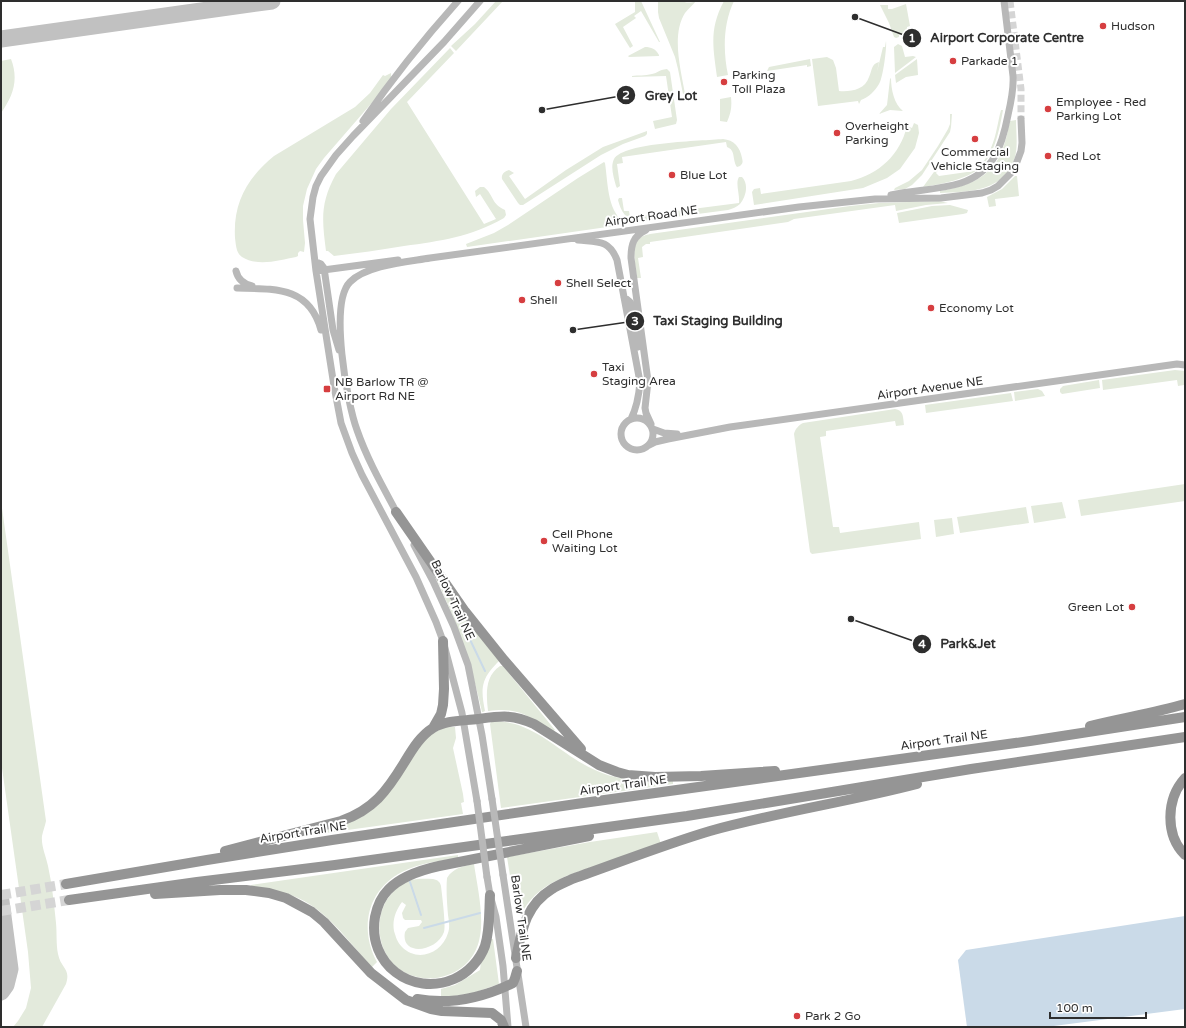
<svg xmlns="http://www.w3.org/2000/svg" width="1186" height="1028" font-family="'Varela Round',sans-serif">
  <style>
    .green { fill: #e3eadc }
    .water { fill: #cadae8 }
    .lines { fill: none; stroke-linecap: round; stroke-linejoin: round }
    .stream { stroke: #cadae8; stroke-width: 2 }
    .taxiway { stroke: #c1c1c1; stroke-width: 17 }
    .secondary-tunnel { stroke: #d5d5d5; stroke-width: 7; stroke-dasharray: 7 3.5; stroke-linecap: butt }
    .highway-tunnel { stroke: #d5d5d5; stroke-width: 10; stroke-dasharray: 10 5; stroke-linecap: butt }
    .secondary { stroke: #b8b8b8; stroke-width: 7 }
    .highway { stroke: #959595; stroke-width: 10 }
    .secondary-bridge { stroke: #b8b8b8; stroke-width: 7 }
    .poi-dot { fill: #d63e40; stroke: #fff; stroke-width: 1.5 }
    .labels { text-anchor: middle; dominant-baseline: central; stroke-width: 4; stroke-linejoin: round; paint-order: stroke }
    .poi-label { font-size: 12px; fill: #2e2e2e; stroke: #fff; text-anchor: start }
    .street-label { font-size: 12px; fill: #2e2e2e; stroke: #fff }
    .leader { fill: none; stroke: #2e2e2e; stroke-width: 1.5 }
    .callout-dot { fill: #2e2e2e; stroke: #fff; stroke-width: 1.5 }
    .mark-label { font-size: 12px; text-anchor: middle; font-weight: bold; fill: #fff }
    .callout-label { font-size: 13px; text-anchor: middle; font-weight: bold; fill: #2e2e2e; stroke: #fff; stroke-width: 4; stroke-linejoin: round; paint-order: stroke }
  </style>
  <rect width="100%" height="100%" fill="#fff"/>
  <path class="green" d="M496,1H503L456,51L451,46L475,24Z
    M641,1L660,42H659L641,11L634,16L636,18L623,27L633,46L630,48L615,24L635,12V2Z
    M658,1C665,1 672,0 679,1C686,2 689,4 696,1C693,5 688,9 685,13C671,35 681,70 685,94H683L678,69L675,57L659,18L658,12Z
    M724,1H734C723,24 723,51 728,75L717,77C713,47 709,29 724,1Z
    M906,4L910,26L907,27V29H910V32L908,31L906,32V36L902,37V34L899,35V37L896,38L894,37L889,23L880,5H888V9H892Z
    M886,41C887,47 883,78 879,84C875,91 869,97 861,100L859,104L858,101L818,106L812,59L827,57L833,60L836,68L839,91C850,92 865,90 869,77C872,71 871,64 879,62L877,72L883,47H885Z
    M898,44L902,46L905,57L913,56L916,57L895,73L894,47Z
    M645,47C651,47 656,49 659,55V56L629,57L628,56Z
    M450,48L454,53L407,102L484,224L496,219L480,194L476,197L475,191L480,187H484C494,195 491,204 505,210L506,215L504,218C470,237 441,241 404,246C381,250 357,253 334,256L328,251H326C322,220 320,203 336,174L391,109Z
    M11,59C19,80 13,96 1,113V61Z
    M810,59L811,66L807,67V65L767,71L769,67Z
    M917,59L918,75L906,77L896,83L895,75Z
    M667,69L670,72L677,120L676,124L655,129L653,121L672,117L666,76L632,77V76C638,75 645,76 652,74C658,73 658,70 667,69Z
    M391,73V78L376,98L324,158L316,169L307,189L303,206V220L305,243L304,252L300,251L298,253V256L296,257C280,260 258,267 242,257C236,253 236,245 235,238C233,203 247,178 274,156L355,107L370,93L383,75L385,76Z
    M891,78C891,89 894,104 903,111L890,110L879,114L887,105L890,79Z
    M731,97C732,107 731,113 727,122L720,121V99Z
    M1001,110H1003C993,168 980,178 923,187L939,165L944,162L936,173L939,176L974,171C979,166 985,161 988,154C996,140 997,125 1001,110Z
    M950,114H952L951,127L950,132L922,175L912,185L905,189L894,190L895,188L909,181L922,170L938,146L948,129L950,124Z
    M1016,120C1016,132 1018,145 1015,157C1006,191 969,192 940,193V191C970,186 995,176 1004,145C1007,137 1008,129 1010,121Z
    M914,123L918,125L919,133L915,148L900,169L887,178L863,188L754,205L752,192L754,189L760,188L761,194L851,181C879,174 900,155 907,126L912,128Z
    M647,131V134L645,136L623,144L601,155L523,205H520L518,203L502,179C501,174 505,171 509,170L514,173L509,176L525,199L566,170L603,147Z
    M723,139C734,140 740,147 742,158C743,162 743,163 740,166L737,167C732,160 736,150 727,147L726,142L622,157L623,163L617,164L620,186L617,188L616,186C614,178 610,167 614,159C624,142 702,141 723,139Z
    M604,162L605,163C608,183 607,208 623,222L621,225L467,247L466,244L494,233L508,225L578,178Z
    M1015,176H1017L1019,196L995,199L996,206L989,207L987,197L1002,189Z
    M739,177H742C749,184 746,197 740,204C737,207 732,209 728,210L637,222C625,219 621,211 618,200L619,198H622L624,211H629L630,217L739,203C740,195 735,183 739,177Z
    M939,201L948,203L926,205L896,211L895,205L794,219L788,222L650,242V244H646L642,247L643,257L638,258L641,278H637C636,268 631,248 638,240C641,236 646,235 650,234L850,206L879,203Z
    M950,205L968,210L967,213L963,214L899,223L897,213L932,206Z
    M1175,370L1185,371V388L1184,385L1178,386L1177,380L1103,390L1102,380Z
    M1099,380L1100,388L1062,394L1060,392V389L1063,386Z
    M1038,389L1042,391L1045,396L1015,401L1014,392Z
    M1011,393L1013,401L926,413L925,405Z
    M895,409C904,410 903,418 904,425L896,426L895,421L826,431V436L820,437L833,527H839L840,533L919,522L921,539L812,554L810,552L794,434C795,429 799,425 803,423Z
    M1185,484V501L1081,516L1078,500Z
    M1,501L46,821C45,826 43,831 42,836C41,846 46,856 48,866C52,884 54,904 56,923C57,933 56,944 58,954C61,969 71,968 66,984L42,1027H13L18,1021L26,1008L31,988L28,952L1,761Z
    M1062,502L1066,518L1034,523L1031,506Z
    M1026,507L1029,523L960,533L957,517Z
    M952,518L954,534L936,537L934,520Z
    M434,575L499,661C496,664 493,667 490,671C480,684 482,695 485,711L483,712H482C471,662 457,621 434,575Z
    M500,666H503L555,730L552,732C528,716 519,707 489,711H488C486,694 485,676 500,666Z
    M497,721C503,722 509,722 515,724C545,733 567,758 595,770C620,782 646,780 673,780V784L501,808L490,724L491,722Z
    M450,727H455L456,738L453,748L463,794L464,802L461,803L463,814L326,833L325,830L362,817L416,750L430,735L443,728Z
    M657,832L661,844C641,850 622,857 602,864C574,873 541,881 524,909L520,908L510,876L507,857L590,842Z
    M458,855V858C439,861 419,863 402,872C367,890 359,929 377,962L372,967C347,941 327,908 291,895C279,891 265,890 252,887L251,885Z
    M474,864C477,885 484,914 480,936C472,989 394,994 381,941C378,928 379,915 385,903C390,894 399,884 409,881C416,878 426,879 433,879C438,880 440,882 441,886C442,895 446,925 444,932C437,952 400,957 405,932L408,928L419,926L422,922L421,920H405L403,918L402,913L406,905L402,902C396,910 392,920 394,931C396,937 397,942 402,947C418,963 442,953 448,933C450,928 449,921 448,915C447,903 446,890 447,878C453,868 463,866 474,864Z
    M490,939H493L499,984L473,993L441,998V989L455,985L480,970L481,961Z"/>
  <path class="water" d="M1185,916V1009L1046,1027H967L958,960L966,950Z"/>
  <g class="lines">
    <path class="stream" d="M464,627L485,671
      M410,882L421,915
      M424,928L480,913"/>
    <path class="taxiway" d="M1,39L272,1
      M1,901L10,969L6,985L1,992"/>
    <path class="secondary-tunnel" d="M1010,1L1021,89V119"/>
    <path class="highway-tunnel" d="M1,895L66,884
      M1,911L69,900"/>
    <path class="secondary" d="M363,121C392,79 424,39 458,1
      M891,195C914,190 939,190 961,183C994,172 1002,146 1008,115C1011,102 1014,89 1013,76L1004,1
      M646,230C633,236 631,245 631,258L648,381L645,408L646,413L651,424
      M578,240C597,242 609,239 617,260L640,382C639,395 637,407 631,419
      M316,262L321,264L324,268L333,330L339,350
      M236,271C238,280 244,284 252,286
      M316,271L398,260
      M237,288C274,289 309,286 321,330
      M624,297L630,302L638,347
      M621 434a16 16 0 1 1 32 0a16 16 0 1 1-32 0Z
      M653,429L664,433L677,434
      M649,445L655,442L668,439L730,427L1177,364L1185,365
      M398,515C383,487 367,459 357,430C347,403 329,303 350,282C367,265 407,262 430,258L799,207L875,199L941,198L982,193L991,190L998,186L1011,173L1015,167L1021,151L1022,143L1021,119
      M414,545L433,581L454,627L468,665L482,735L492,799
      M477,801L462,713L443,641L436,622L416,577L362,475L352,453L341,423L334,386L316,271L310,219L313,197L316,186L321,176L336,155L353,136L444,42L480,1
      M503,875L526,1027
      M487,877L490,895L496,917L503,966L508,1027"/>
    <path class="highway" d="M396,512L464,610L504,660L581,749
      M1090,726C1122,718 1154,713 1185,704
      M433,728L441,714L443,705L444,689L443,641
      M1185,778C1166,799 1165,835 1185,855
      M225,851L341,821C373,810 387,791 404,763C412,750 420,736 433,728C446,720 463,721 478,719C501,716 512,714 534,724L599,765L617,772L628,775L655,777L701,776L775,771
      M66,884L207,860L332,840L583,803L1030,741L1185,717
      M155,894L220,890H246L269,893L286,898L312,912L324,922L371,973L406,1000L431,1009L442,1011L492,1013L501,1020L504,1027
      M490,895C489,912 490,930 485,946C480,960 468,973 454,979C412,997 367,964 375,917C377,907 381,897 388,890C401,876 421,870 439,866L589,836
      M69,900L197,882L335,865L687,816L971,769L1185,737
      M516,958C522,929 526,905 552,889C558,885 566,882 572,879C618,863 663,845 710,831C778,812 848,802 917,784
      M417,999C450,1005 482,998 513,983L515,978L517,971"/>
    <path class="secondary-bridge" d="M492,799L503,875
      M477,801L487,877"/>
  </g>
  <g class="poi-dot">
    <circle cx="1103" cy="26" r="4"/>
    <circle cx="953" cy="61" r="4"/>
    <circle cx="724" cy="82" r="4"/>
    <circle cx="1048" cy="109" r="4"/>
    <circle cx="837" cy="133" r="4"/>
    <circle cx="975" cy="139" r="4"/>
    <circle cx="1048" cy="156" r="4"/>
    <circle cx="672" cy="175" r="4"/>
    <circle cx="558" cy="283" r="4"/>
    <circle cx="522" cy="300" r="4"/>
    <circle cx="931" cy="308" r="4"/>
    <circle cx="594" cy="374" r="4"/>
    <rect x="323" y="385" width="8" height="8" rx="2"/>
    <circle cx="544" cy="541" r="4"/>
    <circle cx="1132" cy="607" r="4"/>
    <circle cx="797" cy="1016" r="4"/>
  </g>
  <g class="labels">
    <g class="poi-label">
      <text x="1111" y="26">Hudson</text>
      <text x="961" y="61">Parkade 1</text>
      <text x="732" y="75">Parking<tspan x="732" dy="14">Toll Plaza</tspan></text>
      <text x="1056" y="102">Employee - Red<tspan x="1056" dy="14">Parking Lot</tspan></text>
      <text x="845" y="126">Overheight<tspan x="845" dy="14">Parking</tspan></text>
      <text x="975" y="152" text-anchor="middle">Commercial<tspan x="975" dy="14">Vehicle Staging</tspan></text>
      <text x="1056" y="156">Red Lot</text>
      <text x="680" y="175">Blue Lot</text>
      <text x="566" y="283">Shell Select</text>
      <text x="530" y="300">Shell</text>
      <text x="939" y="308">Economy Lot</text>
      <text x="602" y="367">Taxi<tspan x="602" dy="14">Staging Area</tspan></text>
      <text x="335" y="382">NB Barlow TR @<tspan x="335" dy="14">Airport Rd NE</tspan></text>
      <text x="552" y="534">Cell Phone<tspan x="552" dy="14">Waiting Lot</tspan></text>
      <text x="1124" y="607" text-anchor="end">Green Lot</text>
      <text x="805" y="1016">Park 2 Go</text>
    </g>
    <g class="street-label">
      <text transform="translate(651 216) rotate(-8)">Airport Road NE</text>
      <text transform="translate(930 388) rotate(-8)">Airport Avenue NE</text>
      <text transform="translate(453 600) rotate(65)">Barlow Trail NE</text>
      <text transform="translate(944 740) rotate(-8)">Airport Trail NE</text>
      <text transform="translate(623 785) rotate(-8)">Airport Trail NE</text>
      <text transform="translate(303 832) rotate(-9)">Airport Trail NE</text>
      <text transform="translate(521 918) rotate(82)">Barlow Trail NE</text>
    </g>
  </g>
  <path class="leader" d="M855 17L912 38M542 110L626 95M573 330L635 321M851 619L922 644"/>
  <g class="callout-dot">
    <circle cx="855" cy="17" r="4"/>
    <circle cx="542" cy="110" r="4"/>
    <circle cx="573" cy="330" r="4"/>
    <circle cx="851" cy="619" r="4"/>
    <circle cx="912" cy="38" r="10"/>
    <circle cx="626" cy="95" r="10"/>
    <circle cx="635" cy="321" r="10"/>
    <circle cx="922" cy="644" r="10"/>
  </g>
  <g class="mark-label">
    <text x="912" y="42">1</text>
    <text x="626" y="99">2</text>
    <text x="635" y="325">3</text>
    <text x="922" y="648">4</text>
  </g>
  <g class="callout-label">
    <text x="1007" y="42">Airport Corporate Centre</text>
    <text x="671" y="100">Grey Lot</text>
    <text x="718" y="325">Taxi Staging Building</text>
    <text x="968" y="648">Park&amp;Jet</text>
  </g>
  <rect width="1186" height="1028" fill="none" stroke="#2e2e2e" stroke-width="4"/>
  <path d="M1050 1012v6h96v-6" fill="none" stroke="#2e2e2e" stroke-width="2"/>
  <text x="1056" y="1012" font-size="12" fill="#2e2e2e" stroke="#ffffff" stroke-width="3" paint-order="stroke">100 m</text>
</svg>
